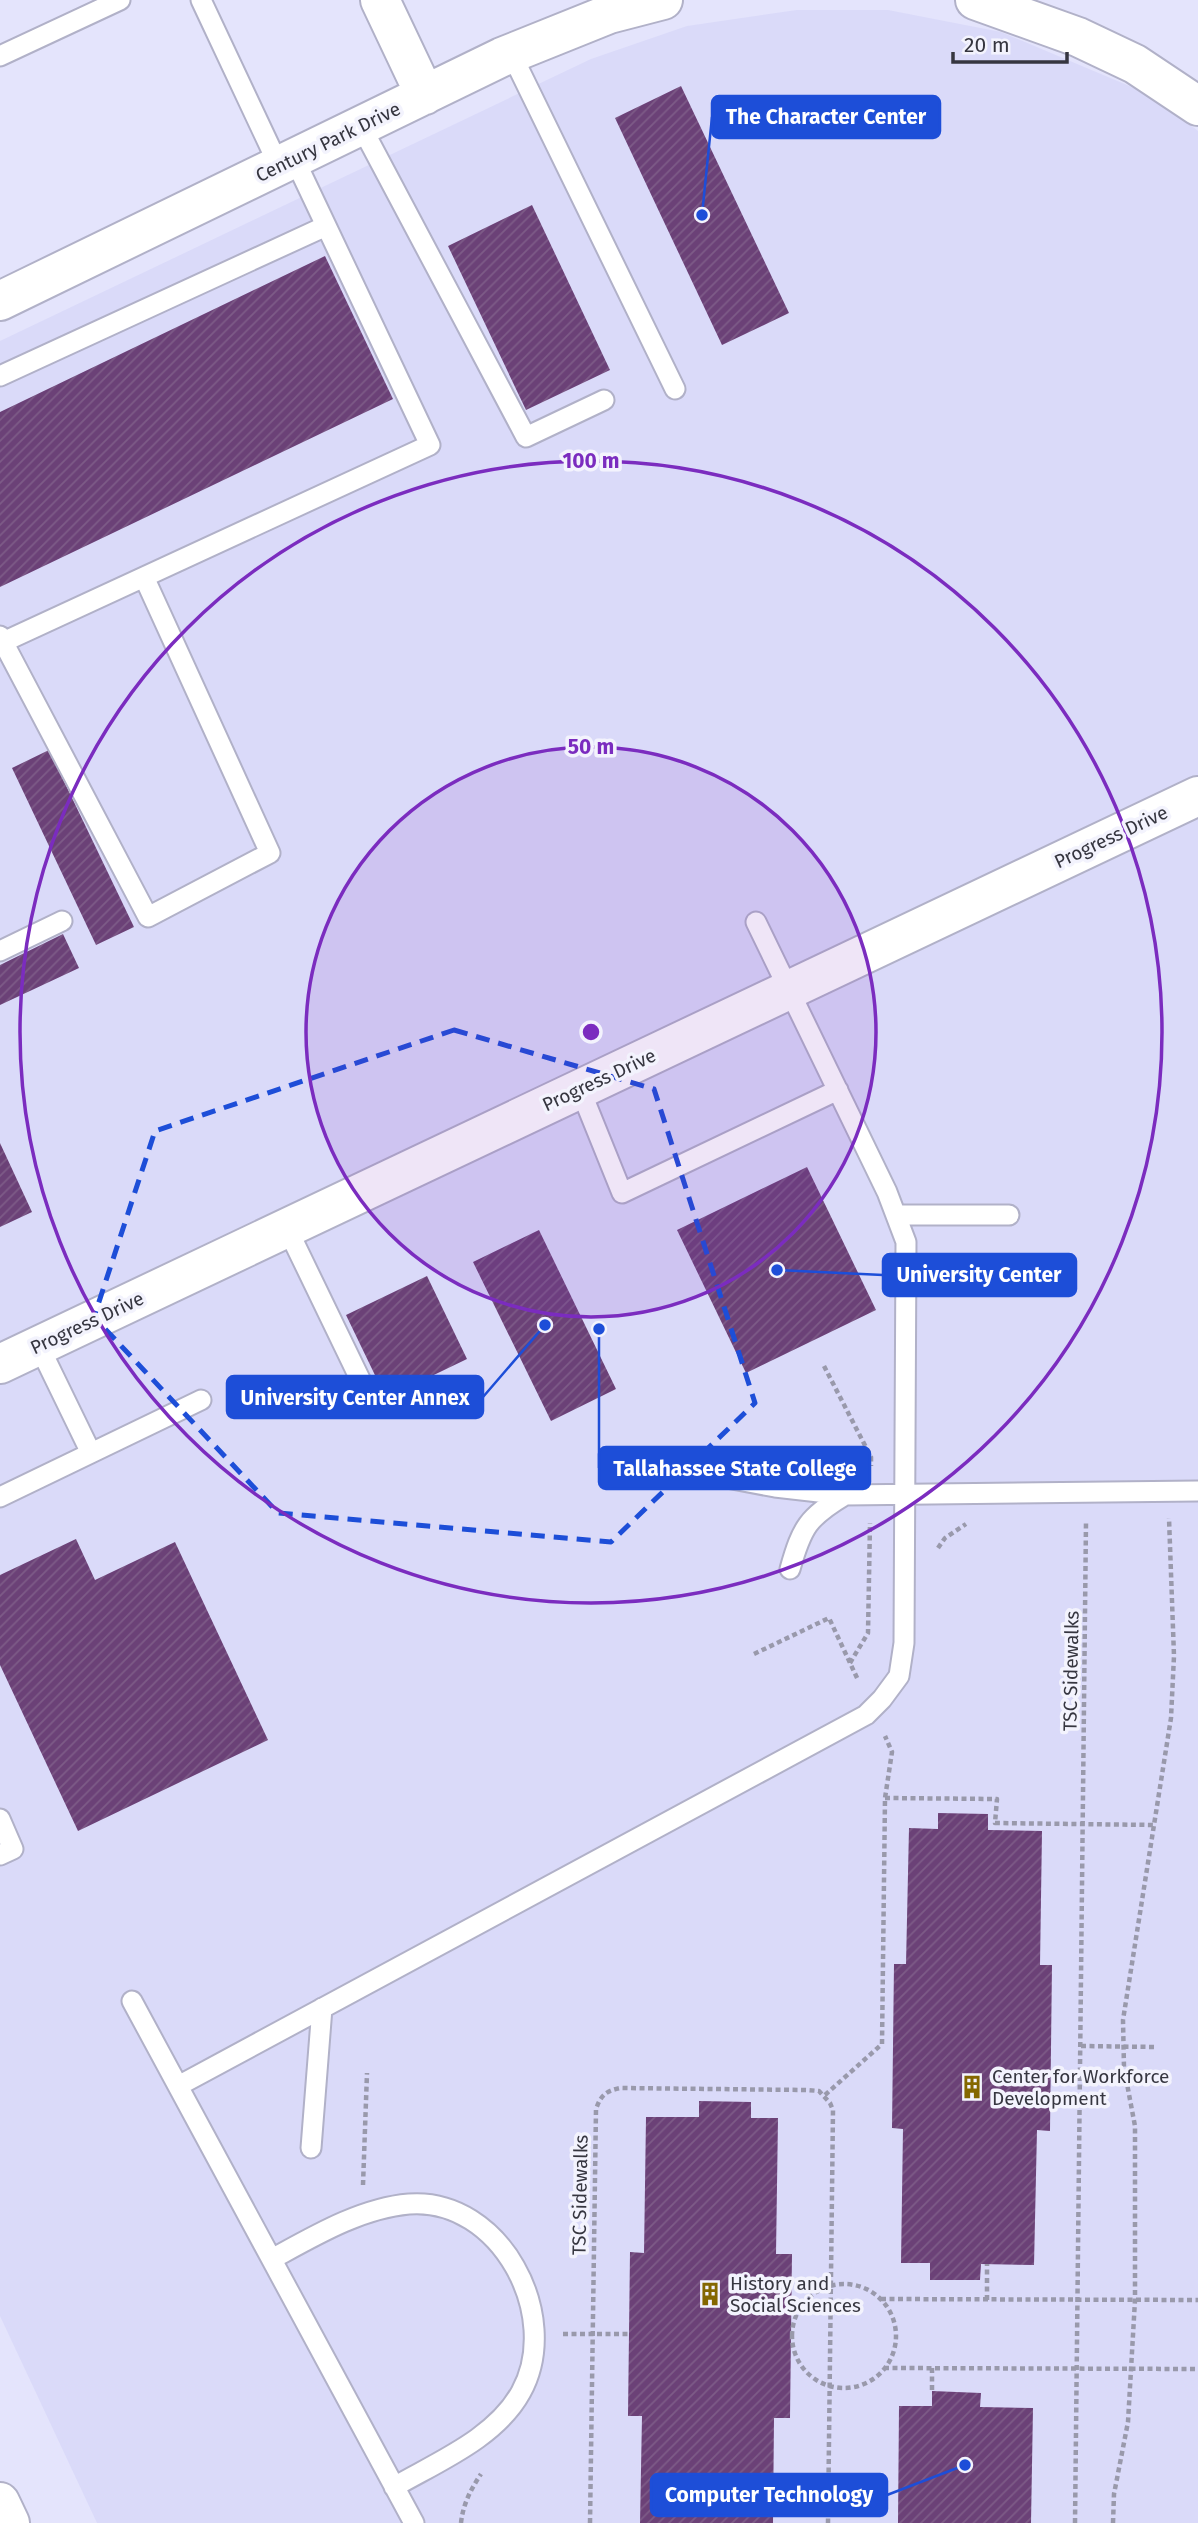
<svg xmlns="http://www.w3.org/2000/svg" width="1198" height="2523" font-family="'Fira Sans',sans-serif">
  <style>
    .built { fill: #dadaf9 }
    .building { fill: url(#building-hatch) }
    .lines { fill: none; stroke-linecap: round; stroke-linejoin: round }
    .service-casing { stroke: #b1b1c8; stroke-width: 23 }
    .minor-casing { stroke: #b1b1c8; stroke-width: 42 }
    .secondary-casing { stroke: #b1b1c8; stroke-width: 42 }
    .path { stroke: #9999ab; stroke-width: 4.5; stroke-dasharray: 5 3.5; stroke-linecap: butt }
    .service { stroke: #fff; stroke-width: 19 }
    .minor { stroke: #fff; stroke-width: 38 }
    .secondary { stroke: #fff; stroke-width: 38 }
    .marked { fill: none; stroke: #1d4ed8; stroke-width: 5; stroke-dasharray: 14 9; stroke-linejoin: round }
    .ring { fill: none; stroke: #7b2cbf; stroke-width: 3.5 }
    .labels { text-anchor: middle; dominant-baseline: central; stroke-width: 7; stroke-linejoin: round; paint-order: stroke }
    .street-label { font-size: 19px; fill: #363640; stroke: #f3f3fd }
    .poi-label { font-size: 19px; fill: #363640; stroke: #f3f3fd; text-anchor: start }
    .centre { fill: #7b2cbf; stroke: #f3f3fd; stroke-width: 3.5 }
    .ring-label { font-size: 21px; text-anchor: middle; font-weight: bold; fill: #7b2cbf; stroke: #f3f3fd; stroke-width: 7; stroke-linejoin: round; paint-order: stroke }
    .leader { fill: none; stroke: #1d4ed8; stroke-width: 2.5 }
    .callout-dot { fill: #1d4ed8; stroke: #f3f3fd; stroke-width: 2.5 }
    .callout { fill: #1d4ed8; stroke: #1d4ed8; stroke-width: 2.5 }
    .callout-label { font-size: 21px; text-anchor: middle; font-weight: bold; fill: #fff }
  </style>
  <defs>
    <pattern id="building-hatch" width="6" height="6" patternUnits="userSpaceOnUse" patternTransform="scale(1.75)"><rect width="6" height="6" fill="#6b4177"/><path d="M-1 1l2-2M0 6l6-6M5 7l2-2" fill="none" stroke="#7d5b87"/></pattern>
  </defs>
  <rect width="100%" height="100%" fill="#e4e4fc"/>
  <path class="built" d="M797,10H888L1001,32L1153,96L1198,131V2523H97L0,2316V341L591,59L687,26Z"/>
  <path class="building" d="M681,86L789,313L722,345L615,118Z
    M532,205L610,370L526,410L448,246Z
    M325,256L393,399L0,587V412Z
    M49,750L134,927L96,945L12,768Z
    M63,934L79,968L0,1005V965Z
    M0,1143L32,1212L0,1227Z
    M807,1167L876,1310L746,1373L677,1230Z
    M539,1230L616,1389L551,1421L473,1262Z
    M427,1276L467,1359L386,1398L346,1315Z
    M76,1539L95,1580L175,1542L268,1740L78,1831L0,1665V1575Z
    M938,1813L988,1814V1830L1042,1831L1040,1965H1052L1050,2131L1037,2130L1034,2265L981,2264L980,2280H930V2263H901L903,2129L892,2128L894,1964H906L909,1828L938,1829Z
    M699,2101L751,2102V2118H778L776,2254H792L790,2418H774L773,2523H640L642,2416H628L630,2252L644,2253L646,2117H699Z
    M932,2391L981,2393L980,2407L1033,2408L1031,2523H898L899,2406H932Z"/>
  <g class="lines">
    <g class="service-casing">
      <path id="service" d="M201,0L279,166
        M511,53L675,389
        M0,56L120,0
        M361,126L526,437L604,400
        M0,376L326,226
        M0,636L148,917L270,853L144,577
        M3,642L430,445L294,158
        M0,951L62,921
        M580,1089L622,1193L838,1090
        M896,1215H1009
        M287,1228L373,1406
        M39,1346L91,1453
        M727,1478L775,1487L845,1495L1198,1491
        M0,1497L201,1400
        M790,1569C802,1527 808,1517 845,1495
        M0,1819L13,1849L0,1855
        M132,2001L414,2523
        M178,2086L866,1715L882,1699L899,1676L904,1643L906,1242L887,1192L756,922
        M311,2148L322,2008
        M272,2259C314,2236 361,2208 409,2204C500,2197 563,2316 521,2392C496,2438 437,2462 394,2487"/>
    </g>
    <g class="minor-casing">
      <path id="minor" d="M380,0L425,95
        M975,0L1078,37L1135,64L1198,106
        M0,301L502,57L609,14L663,0
        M0,1364L1198,796"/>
    </g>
    <g class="secondary-casing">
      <path id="secondary" d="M0,2502L10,2523"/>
    </g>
    <path class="path" d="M824,1366L871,1457V1466
      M938,1548L945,1538L966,1524
      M754,1654L829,1618L858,1680
      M850,1663L868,1633L870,1523
      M885,1798L997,1799L995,1823L1155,1825
      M1081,2046L1156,2047
      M825,2095L882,2044L885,1798L892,1752L885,1736
      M363,2185L367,2073
      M792 2336a52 52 0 1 1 104 0a52 52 0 1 1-104 0Z
      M881,2299L1198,2300
      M987,2300V2264
      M563,2334H629
      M884,2368L1198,2369
      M932,2368V2391
      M461,2523C463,2504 471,2489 481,2474
      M590,2523L596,2109C601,2095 606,2091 620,2088L807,2090L819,2091L830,2103L833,2110L828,2523
      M1075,2523L1086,1522
      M1113,2523L1114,2494L1128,2422L1135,2300V2126L1124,2068L1123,2020L1171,1718L1174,1656L1169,1518"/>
    <use href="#service" class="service"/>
    <use href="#minor" class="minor"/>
    <use href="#secondary" class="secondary"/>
  </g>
  <path class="marked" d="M454,1030L654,1089L755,1403L611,1542L278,1513L94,1317L155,1131Z"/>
  <circle cx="591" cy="1032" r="285" fill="#7b2cbf" fill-opacity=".12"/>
  <g class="ring">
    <circle cx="591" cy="1032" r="285"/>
    <circle cx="591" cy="1032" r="571"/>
  </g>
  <defs>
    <g id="building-bare" transform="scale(1.89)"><path d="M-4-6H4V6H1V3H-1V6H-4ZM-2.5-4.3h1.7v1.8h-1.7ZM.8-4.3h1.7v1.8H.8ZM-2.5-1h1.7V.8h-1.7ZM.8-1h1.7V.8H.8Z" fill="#846700" stroke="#f3f3fd" stroke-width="2.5" paint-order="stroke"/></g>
  </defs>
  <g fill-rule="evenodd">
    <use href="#building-bare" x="972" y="2087"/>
    <use href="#building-bare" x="710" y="2294"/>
  </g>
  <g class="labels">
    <g class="street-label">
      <text transform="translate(328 142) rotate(-26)">Century Park Drive</text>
      <text transform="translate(1111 837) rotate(-25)">Progress Drive</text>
      <text transform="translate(599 1080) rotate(-25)">Progress Drive</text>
      <text transform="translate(87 1323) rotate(-25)">Progress Drive</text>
      <text transform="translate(1071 1671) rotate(-89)">TSC Sidewalks</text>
      <text transform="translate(580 2195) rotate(-89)">TSC Sidewalks</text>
    </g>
    <g class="poi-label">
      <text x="992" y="2076">Center for Workforce<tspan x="992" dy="22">Development</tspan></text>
      <text x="730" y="2283">History and<tspan x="730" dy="22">Social Sciences</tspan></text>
    </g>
  </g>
  <circle cx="591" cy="1032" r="10" class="centre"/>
  <g class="ring-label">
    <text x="591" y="468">100 m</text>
    <text x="591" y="754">50 m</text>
  </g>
  <path class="leader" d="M702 215L712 117M777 1270L883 1275M545 1325L483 1397M599 1329L599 1468M965 2465L887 2495"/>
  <g class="callout-dot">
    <circle cx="702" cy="215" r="7"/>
    <circle cx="777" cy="1270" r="7"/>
    <circle cx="545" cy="1325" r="7"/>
    <circle cx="599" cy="1329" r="7"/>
    <circle cx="965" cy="2465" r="7"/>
  </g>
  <g class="callout">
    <rect x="712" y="96" width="228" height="42" rx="7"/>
    <rect x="883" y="1254" width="193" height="42" rx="7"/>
    <rect x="227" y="1376" width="256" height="42" rx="7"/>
    <rect x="599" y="1447" width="271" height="42" rx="7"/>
    <rect x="651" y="2474" width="236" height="42" rx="7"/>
  </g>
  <g class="callout-label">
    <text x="826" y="124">The Character Center</text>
    <text x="979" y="1282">University Center</text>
    <text x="355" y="1405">University Center Annex</text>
    <text x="735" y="1476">Tallahassee State College</text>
    <text x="769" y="2502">Computer Technology</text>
  </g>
  <path d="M953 52v10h114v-10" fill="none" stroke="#363640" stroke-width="3.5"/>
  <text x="964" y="52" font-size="21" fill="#363640" stroke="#f3f3fd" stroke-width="5" paint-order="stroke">20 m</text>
</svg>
